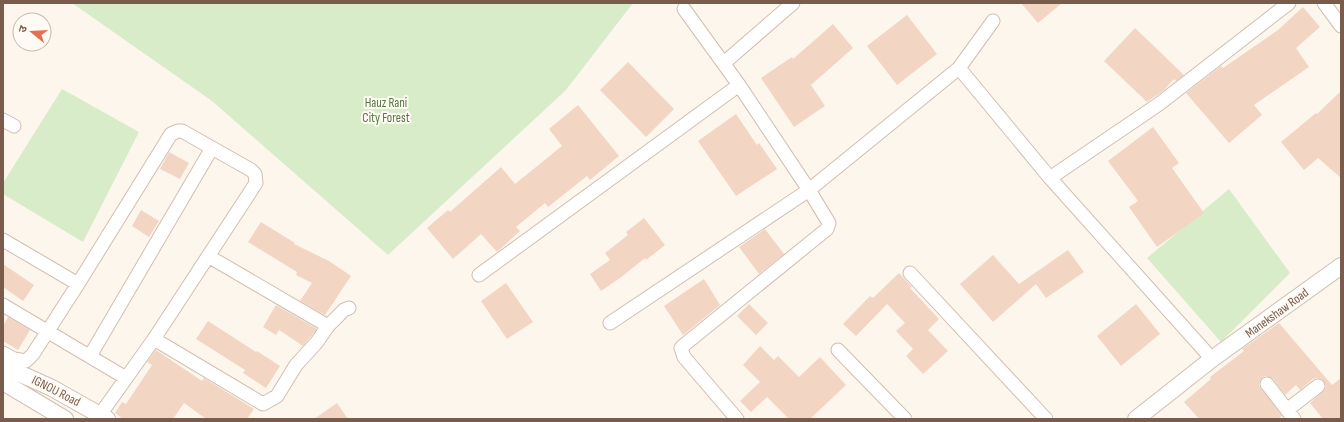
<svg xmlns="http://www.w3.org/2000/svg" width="1344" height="422" font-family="'Sofia Sans Condensed','Noto Sans Devanagari',sans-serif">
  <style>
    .green { fill: #d8ecc9 }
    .building { fill: #f3d5c3 }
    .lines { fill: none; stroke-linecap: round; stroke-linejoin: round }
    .minor-casing { stroke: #d1beb0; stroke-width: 15 }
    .tertiary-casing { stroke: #d1beb0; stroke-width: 18 }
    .minor { stroke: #fff; stroke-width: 13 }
    .tertiary { stroke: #fff; stroke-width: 16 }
    .labels { text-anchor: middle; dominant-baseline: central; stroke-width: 4; stroke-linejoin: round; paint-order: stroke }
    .park-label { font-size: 13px; fill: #537a41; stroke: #fffaf3 }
    .street-label { font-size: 13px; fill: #7a5c4d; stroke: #fffaf3 }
  </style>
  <rect width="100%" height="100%" fill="#fdf6ec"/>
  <path class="green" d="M72,3H633L566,90L388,255L212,101Z
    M62,89L139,132L83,242L3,194V183Z
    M1229,189L1290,273L1221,342L1147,258Z"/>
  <path class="building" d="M1021,3H1062L1038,23Z
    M1303,7L1320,27L1296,48L1309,67L1254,105L1262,115L1229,143L1186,93L1221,66L1223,68L1278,30Z
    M907,15L937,54L897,85L867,46Z
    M833,24L853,48L811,85L825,106L794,127L761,78L792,57L793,59Z
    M1135,28L1184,75L1176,81L1174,79L1164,90L1147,102L1104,61Z
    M628,62L674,109L646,137L600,90Z
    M1341,91V178L1318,158L1304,170L1281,142L1316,113L1317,114Z
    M578,105L619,156L590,180L587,176L548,207L545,203L516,227L520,231L497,252L481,234L453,259L427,228L448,210L450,212L501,167L515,184L562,146L549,129Z
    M736,114L757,145L759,143L777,169L736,196L698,141Z
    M1153,127L1179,163L1172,168L1204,213L1157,247L1129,207L1138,201L1108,161Z
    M169,152L189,163L180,179L160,169Z
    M141,210L159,221L149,237L132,226Z
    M644,218L665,245L646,260L645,258L620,278L601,291L590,274L610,260L605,253L628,235L626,232Z
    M261,222L295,243L294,244L329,261L351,276L325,315L300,301L312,283L296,275L297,272L248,242Z
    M765,229L784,254L759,274L739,247Z
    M1068,250L1084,272L1046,298L1036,284L993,322L960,284L993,255L1019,284Z
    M3,264L34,285L23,301L3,287Z
    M899,273L912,287L910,288L939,319L928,330L948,351L923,374L906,356L913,349L896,331L905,323L887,304L856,336L843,324L870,296L873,298Z
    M704,279L720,305L683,335L664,306Z
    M506,283L533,322L507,339L481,301Z
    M749,304L768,323L756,335L737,316Z
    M1136,304L1160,334L1121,366L1097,336Z
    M276,305L317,329L303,346L279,330L276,335L263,327Z
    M8,317L30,330L18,350L3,341V326Z
    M208,321L256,352L257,351L280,366L266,388L243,373L245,370L196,339Z
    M1279,323L1332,385L1341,378V419H1323L1310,403L1325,389L1326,385L1321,379L1317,378L1313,379L1300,390L1296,385L1285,395L1273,379L1266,376L1262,378L1260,381L1259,385L1282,416L1278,419H1199L1184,402L1211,379L1210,377L1244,351L1242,349Z
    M760,346L774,360L778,356L799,377L820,357L846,385L810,419H789L767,397L751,412L740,401L760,382L743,365Z
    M156,350L202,381L204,378L254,409L247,419H206L184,403L173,419H123L115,413L122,402L126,404L152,365L147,362Z
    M337,403L348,419H314Z"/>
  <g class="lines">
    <g class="minor-casing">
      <path id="minor" d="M1324,3L1341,26
        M684,9L739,85L809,190L829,223L827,229L684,345L681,348L684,357L737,419
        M724,63L793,3
        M959,68L1050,178L1212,359
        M3,120L14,126
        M1050,178L1159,104L1289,3
        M3,240L78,284
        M208,256L328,326
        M910,273L1046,419
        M479,275L739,85
        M3,305L126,378
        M610,323L809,190L959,68L993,21
        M154,339L263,404L277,396L296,365L317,342L328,326L344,310L349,308
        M838,350L905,419
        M3,353L14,359L26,361L33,354L78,284L171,134L178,131H182L251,170L255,174L256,183L154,339L97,419
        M90,356L212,148
        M1267,384L1294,419
        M1287,410L1318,386"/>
    </g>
    <g class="tertiary-casing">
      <path id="tertiary" d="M3,366L52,388L107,419
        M3,382L65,419
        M1136,419L1212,359L1341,266"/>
    </g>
    <use href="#minor" class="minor"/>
    <use href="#tertiary" class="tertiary"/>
  </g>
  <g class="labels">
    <g class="park-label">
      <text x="386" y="103">Hauz Rani<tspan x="386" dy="15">City Forest</tspan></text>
    </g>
    <g class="street-label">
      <text transform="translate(1277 313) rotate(-36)">Manekshaw Road</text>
      <text transform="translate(56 391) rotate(27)">IGNOU Road</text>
    </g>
  </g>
  <rect width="1344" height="422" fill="none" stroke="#7a5c4d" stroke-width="8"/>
  <g transform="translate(32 32) rotate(288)"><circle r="19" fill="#fffaf3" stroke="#cabbb1"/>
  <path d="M0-3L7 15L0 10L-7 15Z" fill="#e76f51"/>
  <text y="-6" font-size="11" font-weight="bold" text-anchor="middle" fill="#7a5c4d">उ</text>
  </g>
</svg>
